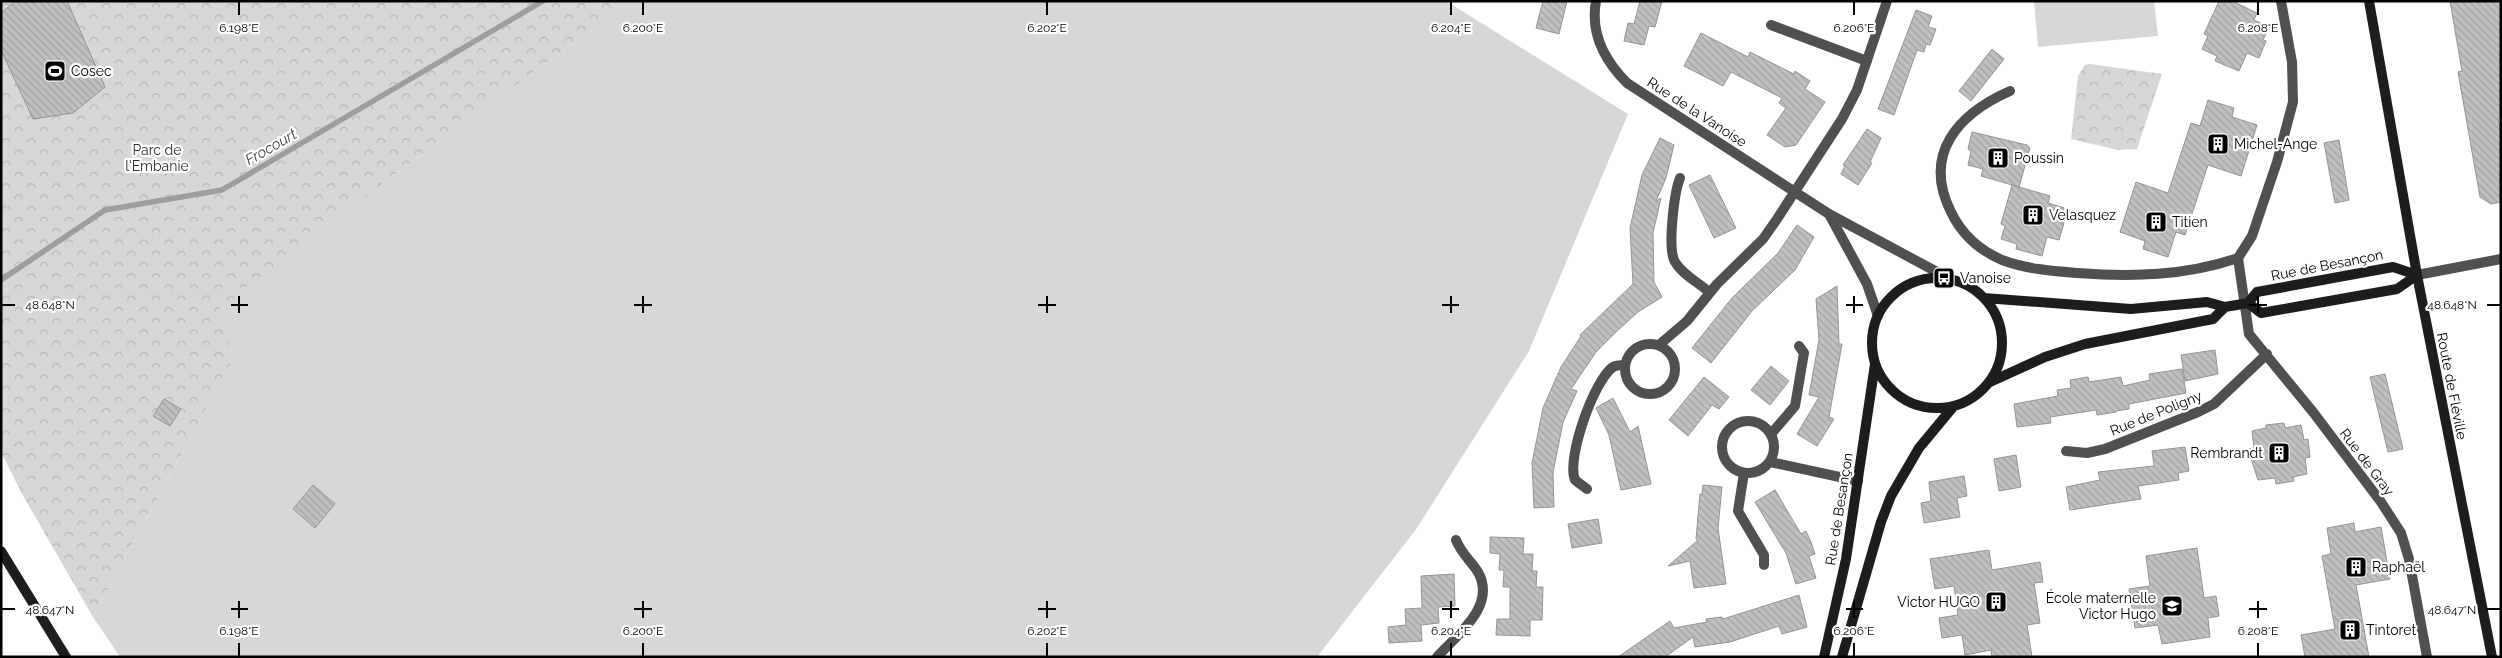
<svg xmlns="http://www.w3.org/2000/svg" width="2502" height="658" font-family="Raleway,sans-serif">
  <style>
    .grass { fill: #d7d7d7 }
    .park { fill: url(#park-crowns) }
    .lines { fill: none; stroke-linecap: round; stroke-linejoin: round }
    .stream { stroke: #9e9e9e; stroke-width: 5.5 }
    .building { fill: url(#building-back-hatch); stroke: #949494 }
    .street { stroke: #505050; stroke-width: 10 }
    .secondary { stroke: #1d1d1d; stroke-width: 10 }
    .ticks { fill: none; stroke: #000; stroke-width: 2 }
    .labels { text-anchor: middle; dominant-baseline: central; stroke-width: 4.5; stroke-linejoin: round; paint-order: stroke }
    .poi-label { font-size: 14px; fill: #000; stroke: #fff; text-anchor: start }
    .street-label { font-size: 14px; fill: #000; stroke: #fff }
    .park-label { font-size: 14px; fill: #2e2e2e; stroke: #fff }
    .water-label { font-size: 15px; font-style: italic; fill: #3f3f3f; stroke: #fff }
    .ticks-label { font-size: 12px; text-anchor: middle; fill: #000; stroke: #fff; stroke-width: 4.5; stroke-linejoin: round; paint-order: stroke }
  </style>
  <defs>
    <pattern id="park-crowns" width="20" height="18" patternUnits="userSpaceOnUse" patternTransform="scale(1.25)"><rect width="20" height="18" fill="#d7d7d7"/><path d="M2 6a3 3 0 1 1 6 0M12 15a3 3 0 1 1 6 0" fill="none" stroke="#b7b7b7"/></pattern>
    <pattern id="building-back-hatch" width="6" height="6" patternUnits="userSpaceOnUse" patternTransform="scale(1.25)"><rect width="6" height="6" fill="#c0c0c0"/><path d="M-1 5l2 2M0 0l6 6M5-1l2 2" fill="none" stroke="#a3a3a3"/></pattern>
  </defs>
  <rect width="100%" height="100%" fill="#fff"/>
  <path class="grass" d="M631,1H1446L1628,114L1529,351L1417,528L1317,657H120L93,617L233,359L218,308L397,173Z
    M2034,1H2154L2158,36L2038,47Z"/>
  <path class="park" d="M1,1H631L397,173L219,308L233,359L93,617L21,492L1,452Z
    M2090,64L2162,74L2137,149L2118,150L2071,139L2078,76L2085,65Z"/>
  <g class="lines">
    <path class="stream" d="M1,280L105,210L222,190L543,1"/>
  </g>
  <path class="building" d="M15,1H67L105,87L73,113L33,119L1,50V13Z
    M1543,1H1567L1559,34L1536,28Z
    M1640,1H1662L1655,27L1649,26L1644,45L1624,41L1628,23L1634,24Z
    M2219,1H2232L2257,13L2254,20L2269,27L2263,40L2266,41L2259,58L2247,53L2239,71L2215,61L2217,56L2202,49L2208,36L2204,34Z
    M2450,1H2501V117L2498,118L2501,132V202L2491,204L2480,197L2458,72L2462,71Z
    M1916,10L1932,16L1928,27L1936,29L1930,45L1926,44L1924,52L1917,50L1894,115L1878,109Z
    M1701,33L1748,57L1750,52L1794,74L1795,71L1810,81L1805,89L1825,102L1796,145L1785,147L1767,135L1786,108L1779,103L1782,98L1731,72L1723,86L1684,66Z
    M1992,49L2004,59L1971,101L1959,91Z
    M2208,100L2234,108L2232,117L2257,125L2241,176L2208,165L2185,235L2176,232L2168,257L2143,249L2145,241L2120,232L2136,182L2168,193L2191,123L2200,126Z
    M1867,129L1881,138L1870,162L1872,163L1858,185L1841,174L1845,166L1843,165Z
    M1972,132L2027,145L2030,148L2019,187L1981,176L1983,169L1968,165L1971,151L1968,149Z
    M1660,138L1674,145L1666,178L1656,201L1661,198L1653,233L1654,282L1662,297L1638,312L1617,331L1596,352L1571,389L1577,391L1563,422L1553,473L1554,507L1534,508L1532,463L1543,408L1561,367L1581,336L1580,335L1633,284L1630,228L1642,175Z
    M2339,140L2349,200L2335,203L2324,143Z
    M1710,175L1736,228L1714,238L1689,185Z
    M2012,185L2050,196L2048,203L2064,208L2060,222L2064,223L2059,240L2047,237L2042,256L2016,249L2017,244L2001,239L2005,226L2001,224Z
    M1797,225L1814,237L1795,270L1752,311L1711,363L1692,348L1732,298L1778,253Z
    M1837,286L1839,344H1842L1829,417L1834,419L1817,446L1797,434L1819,397L1809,395L1819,340L1816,299Z
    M2215,350L2218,374L2185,381L2181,355Z
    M1771,366L1789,381L1770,405L1751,390Z
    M2182,369L2186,393L2129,404V409L2116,411V412L2097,415L2096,410L2050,417L2051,423L2017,427L2014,404L2058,396L2057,390L2071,388L2070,380L2088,377L2089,382L2121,377L2123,386L2150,380L2149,374Z
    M2385,374L2403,449L2388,452L2370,377Z
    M1704,377L1729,397L1719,409L1712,405L1688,436L1669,420Z
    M1613,398L1630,432L1638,426L1651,484L1621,490L1609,435L1596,408Z
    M164,399L181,409L170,426L153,416Z
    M2284,423L2285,428L2301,425L2304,440L2308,439L2310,457L2305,458L2307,474L2293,477L2294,481L2276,484L2275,478L2258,480L2248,449L2254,448L2252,431L2266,428V425Z
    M2185,447L2189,471L2178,473L2179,480L2138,486L2141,499L2070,510L2066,487L2100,480L2098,472L2154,466L2152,451Z
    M2016,455L2021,487L1999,491L1994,459Z
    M1964,476L1967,496L1957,498L1960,517L1924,523L1921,503L1931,501L1929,482Z
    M313,485L335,504L315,528L293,509Z
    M1703,485L1722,487L1718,528L1726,584L1694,588L1690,561L1668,566L1698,540L1696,539L1700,494H1702Z
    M1775,490L1801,534L1806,531L1811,542L1815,554L1809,556L1816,578L1796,584L1786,553L1755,502Z
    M1598,519L1602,543L1572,548L1568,524Z
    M2354,523L2355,532L2381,527L2390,579L2356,585L2369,657H2305L2301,635L2335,629L2322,556L2331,554L2327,528Z
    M1490,537L1524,538L1523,554H1533L1532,571H1537L1536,587H1543L1542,620H1530V636L1496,635L1497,619H1510V587H1503L1504,570H1499L1500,554L1490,553Z
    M2197,548L2204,598L2216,596L2219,616L2208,618L2210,637L2162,644L2158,625L2135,628L2129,589L2150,586L2146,556Z
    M1989,550L1992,570L2040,562L2043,582L2034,583L2040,623L2027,625L2032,657H1992L1991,650L1965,655L1962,635L1942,638L1939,618L1958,615L1954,586L1935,589L1930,559Z
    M1454,574L1455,606L1438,607L1439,623L1421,625L1422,641L1389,643L1388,627L1406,625L1405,609L1422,608L1421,576Z
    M1799,595L1807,627L1782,634L1779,626L1730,642L1695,647L1693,637L1665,657H1618L1670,621L1674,628L1707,622L1706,619L1722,617L1723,619Z"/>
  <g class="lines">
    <path class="street" d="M1596,1C1590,34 1605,61 1627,83L1829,214L1952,280
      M1771,25L1867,61
      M2010,91C1958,114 1922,154 1951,212C1962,235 1979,250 2002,260C2026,269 2052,271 2077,273C2132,277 2185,276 2238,258L2252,236L2277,162L2293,102L2292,62L2281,1
      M1680,178C1674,193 1668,245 1674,260C1680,273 1699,283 1709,292
      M1829,214L1867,284L1878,316
      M2238,258L2249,334L2313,412L2381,502L2401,533L2409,559L2427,657
      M2417,275L2501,259
      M1625 369a25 25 0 1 1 50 0a25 25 0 1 1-50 0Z
      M1659,345L1687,321L1717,284L1763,239L1777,219L1842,119L1857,90L1887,1
      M1722 447a26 26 0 1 1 52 0a26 26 0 1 1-52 0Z
      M1771,434L1795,406L1804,353L1799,346
      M2066,451L2087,453L2105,449L2198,412L2214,404L2267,354
      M1770,462L1858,481
      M1744,473L1738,511L1764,555V565
      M1587,489L1575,480C1566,459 1594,380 1613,367C1616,365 1621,365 1625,365
      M1437,657C1457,635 1497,606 1478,572C1471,561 1461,553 1456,540"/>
    <path class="secondary" d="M2369,1L2417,275L2492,657
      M1872 343a65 65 0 1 1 130 0a65 65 0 1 1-130 0Z
      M1984,298L2131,309L2207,302L2225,307L2248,303L2257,292L2393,267L2417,275
      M2248,303L2261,313L2397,289L2417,275
      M1990,382L2045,357L2085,344L2213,319L2225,307
      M1,551L66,657
      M1824,657L1846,559L1875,364
      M1842,657L1881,522L1891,496L1919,448L1953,407"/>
  </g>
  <path class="ticks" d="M239,2V15M643,2V15M1047,2V15M1451,2V15M1854,2V15M2258,2V15M239,296V313M643,296V313M1047,296V313M1451,296V313M1854,296V313M2258,296V313M2,305H15M231,305H248M634,305H652M1038,305H1056M1442,305H1459M1846,305H1863M2249,305H2267M2487,305H2500M239,601V618M643,601V618M1047,601V618M1451,601V618M1854,601V618M2258,601V618M2,609H15M231,609H248M634,609H652M1038,609H1056M1442,609H1459M1846,609H1863M2249,609H2267M2487,609H2500M239,643V656M643,643V656M1047,643V656M1451,643V656M1854,643V656M2258,643V656"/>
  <defs>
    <g id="stadium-square" transform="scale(1.125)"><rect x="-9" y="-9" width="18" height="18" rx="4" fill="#000" stroke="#fff"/><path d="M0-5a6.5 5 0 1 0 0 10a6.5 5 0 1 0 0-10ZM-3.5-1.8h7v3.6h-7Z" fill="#fff"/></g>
    <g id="building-square" transform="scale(1.125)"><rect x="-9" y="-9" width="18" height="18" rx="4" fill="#000" stroke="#fff"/><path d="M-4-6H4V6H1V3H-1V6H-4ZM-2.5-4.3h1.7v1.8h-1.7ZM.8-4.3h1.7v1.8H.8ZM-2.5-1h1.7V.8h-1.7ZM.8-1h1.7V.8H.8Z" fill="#fff"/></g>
    <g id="bus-square" transform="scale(1.125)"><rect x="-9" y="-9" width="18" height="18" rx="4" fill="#000" stroke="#fff"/><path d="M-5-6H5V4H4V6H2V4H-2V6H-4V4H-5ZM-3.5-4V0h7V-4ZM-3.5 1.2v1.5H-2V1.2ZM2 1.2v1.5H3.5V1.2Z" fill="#fff"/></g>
    <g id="school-square" transform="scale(1.125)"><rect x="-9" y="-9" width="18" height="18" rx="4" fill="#000" stroke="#fff"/><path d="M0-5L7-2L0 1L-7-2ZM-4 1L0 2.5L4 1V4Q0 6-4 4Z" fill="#fff"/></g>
  </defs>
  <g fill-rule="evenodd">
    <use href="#stadium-square" x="55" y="71"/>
    <use href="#building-square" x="2218" y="144"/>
    <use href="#building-square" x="1998" y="158"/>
    <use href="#building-square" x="2033" y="215"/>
    <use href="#building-square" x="2156" y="222"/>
    <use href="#bus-square" x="1944" y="278"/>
    <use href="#building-square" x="2279" y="453"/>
    <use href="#building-square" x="2356" y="567"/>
    <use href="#building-square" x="1996" y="602"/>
    <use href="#school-square" x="2172" y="606"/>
    <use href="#building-square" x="2350" y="630"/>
  </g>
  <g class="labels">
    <g class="poi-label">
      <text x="71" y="71">Cosec</text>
      <text x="2234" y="144">Michel-Ange</text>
      <text x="2014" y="158">Poussin</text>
      <text x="2049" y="215">Velasquez</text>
      <text x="2172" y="222">Titien</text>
      <text x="1960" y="278">Vanoise</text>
      <text x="2263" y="453" text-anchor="end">Rembrandt</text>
      <text x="2372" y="567">Raphaël</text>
      <text x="2156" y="598" text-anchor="end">École maternelle<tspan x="2156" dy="16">Victor Hugo</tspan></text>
      <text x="1980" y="602" text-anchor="end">Victor HUGO</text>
      <text x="2366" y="630">Tintoret</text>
    </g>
    <g class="street-label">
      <text transform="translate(1697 112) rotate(33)">Rue de la Vanoise</text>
      <text transform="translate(2327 265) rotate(-11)">Rue de Besançon</text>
      <text transform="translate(2452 386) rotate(79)">Route de Fléville</text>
      <text transform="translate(2156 413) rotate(-22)">Rue de Poligny</text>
      <text transform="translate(2367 462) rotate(53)">Rue de Gray</text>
      <text transform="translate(1839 509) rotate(-81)">Rue de Besançon</text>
    </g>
    <g class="park-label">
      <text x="157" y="150">Parc de<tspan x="157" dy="16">l'Embanie</tspan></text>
    </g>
    <g class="water-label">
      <text transform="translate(271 147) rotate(-30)">Frocourt</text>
    </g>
  </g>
  <g class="ticks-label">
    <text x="239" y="32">6.198°E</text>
    <text x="643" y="32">6.200°E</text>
    <text x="1047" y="32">6.202°E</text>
    <text x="1451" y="32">6.204°E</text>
    <text x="1854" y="32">6.206°E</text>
    <text x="2258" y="32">6.208°E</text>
    <text x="50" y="309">48.648°N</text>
    <text x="2452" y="309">48.648°N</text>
    <text x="50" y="614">48.647°N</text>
    <text x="2452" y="614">48.647°N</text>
    <text x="239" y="635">6.198°E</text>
    <text x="643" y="635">6.200°E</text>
    <text x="1047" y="635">6.202°E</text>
    <text x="1451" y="635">6.204°E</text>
    <text x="1854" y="635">6.206°E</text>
    <text x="2258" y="635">6.208°E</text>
  </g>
  <rect width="2502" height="658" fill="none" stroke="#000000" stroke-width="5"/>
</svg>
